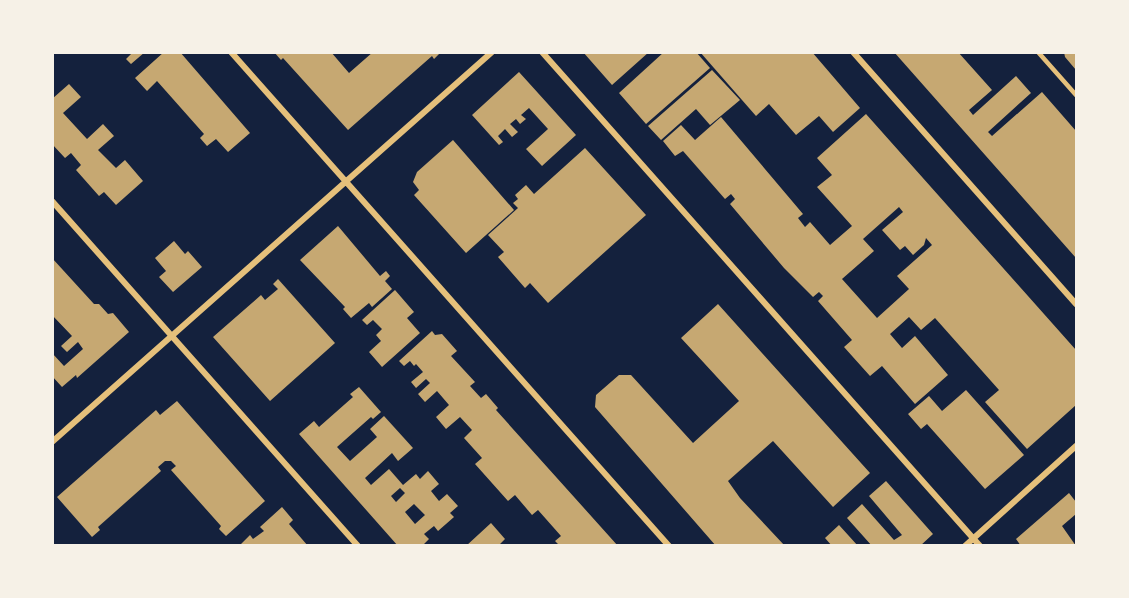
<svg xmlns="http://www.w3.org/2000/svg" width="1129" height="598" font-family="Roboto,sans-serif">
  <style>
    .building { fill: #c6a872; fill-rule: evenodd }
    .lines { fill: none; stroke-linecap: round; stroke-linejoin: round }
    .service { stroke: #e5c07b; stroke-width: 4.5 }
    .minor { stroke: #e5c07b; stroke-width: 6 }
  </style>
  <rect width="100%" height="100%" fill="#14213d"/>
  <path class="building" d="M133,52H145L131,64L126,59Z
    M164,52H180L250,133L228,152L216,139L207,146L200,138L204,134L157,81L147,91L135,78Z
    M274,52H331L349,73L373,52H441L434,59L432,56L348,130L283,58L281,60Z
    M583,52H649L612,85Z
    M664,52H696L710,68L646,124L619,93Z
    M700,52H812L860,108L833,132L819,116L796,135L769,104L756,116Z
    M894,52H958L992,90L969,110L973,115L1016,76L1031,93L988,132L992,136L1042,92L1076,131V258Z
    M1064,52H1076V70L1065,57Z
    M712,70L740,100L710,125L696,109L661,140L648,126Z
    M519,72L576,135L542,166L526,149L548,129L529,108L521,115L526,119L520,124L516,119L510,124L518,132L512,137L505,129L498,136L503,142L499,145L472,115Z
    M69,84L81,97L63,113L87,139L103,124L114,136L98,150L116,168L125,160L143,181L116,205L104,192L99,196L76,170L81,165L71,153L65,158L52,144V99Z
    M866,114L1076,350V405L1027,449L985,402L999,390L935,318L921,330L909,317L890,334L902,348L915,336L948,375L915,404L882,366L870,376L844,347L852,340L818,301L823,296L819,292L813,297L784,268L730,204L735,199L731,194L725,199L683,151L675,156L663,141L681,125L695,140L721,117L803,214L798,218L805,227L810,222L830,245L852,226L817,187L832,175L817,158ZM899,207L903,212L882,230L900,250L905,246L913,255L924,245L926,238L932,245L897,276L909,289L877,318L842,279L874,251L863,239Z
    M453,140L514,210L466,253L414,195L419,190L413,182L417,172Z
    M585,148L646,215L548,303L530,283L525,288L498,257L504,252L488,235L518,208L513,203L518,199L515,195L526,185L534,194Z
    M338,226L380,276L386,271L390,276L385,281L392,289L372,307L369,303L351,318L343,309L345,307L300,260Z
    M174,241L185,254L188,251L202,267L173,292L159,277L166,271L155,258Z
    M52,258L94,304H99L108,314L113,313L129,332L77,378L76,375L62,387L52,376V353L64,366L83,349L78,342L67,352L61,346L72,336L52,315Z
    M278,279L335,343L270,401L213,337L261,295L265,300L278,289L273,284Z
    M395,290L414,312L407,318L420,333L382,367L369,352L381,341L376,335L382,329L373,320L367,325L362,320Z
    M718,304L870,473L833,507L773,441L728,481L740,498L785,546H716L595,407L596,395L619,375H631L693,443L739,401L681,338Z
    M432,331L435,335L442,334L457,351L451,356L475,382L470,386L481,398L486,394L498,408L496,410L618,546H560L555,541L561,536L538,510L532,515L515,495L508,501L475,464L482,458L464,438L472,430L460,417L446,429L436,417L449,405L437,391L425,402L418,394L430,383L426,379L416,388L411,382L423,372L416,364L414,366L410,361L404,366L399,361Z
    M359,387L381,412L373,419L371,417L337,447L350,461L377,437L370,429L384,416L413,448L398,461L392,453L365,478L371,485L389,469L403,485L416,474L420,479L428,471L439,484L431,491L439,501L447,494L458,506L450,513L454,517L438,531L434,526L424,534L429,539L422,546H398L299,434L314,421L319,427L353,397L350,394ZM400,488L405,493L396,502L391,496ZM414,504L425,515L415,524L405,512Z
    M966,390L1024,455L985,489L927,424L921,429L908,414L929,396L942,411Z
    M177,401L265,501L226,536L219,529L221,526L171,470L176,466L171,461H165L158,467L161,471L98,527L100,530L92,537L57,497L156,410L160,415Z
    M886,481L933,534L920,546H872L847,518L862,504L894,540L902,535L869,496Z
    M1069,493L1076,502V514L1062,526L1076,546H1021L1016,539Z
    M282,507L293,520L289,524L308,546H239L250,535L253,539L264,531L260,527Z
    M491,523L505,539L498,546H466Z
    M839,525L858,546H832L825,538Z"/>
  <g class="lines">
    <path class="service" d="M1038,52L1076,95"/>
    <path class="minor" d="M231,52L669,546
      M542,52L980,546
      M853,52L1076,304
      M52,201L358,546
      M52,442L492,52
      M965,546L1076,446"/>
  </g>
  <rect width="1129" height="598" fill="none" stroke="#f6f1e7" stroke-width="108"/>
</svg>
